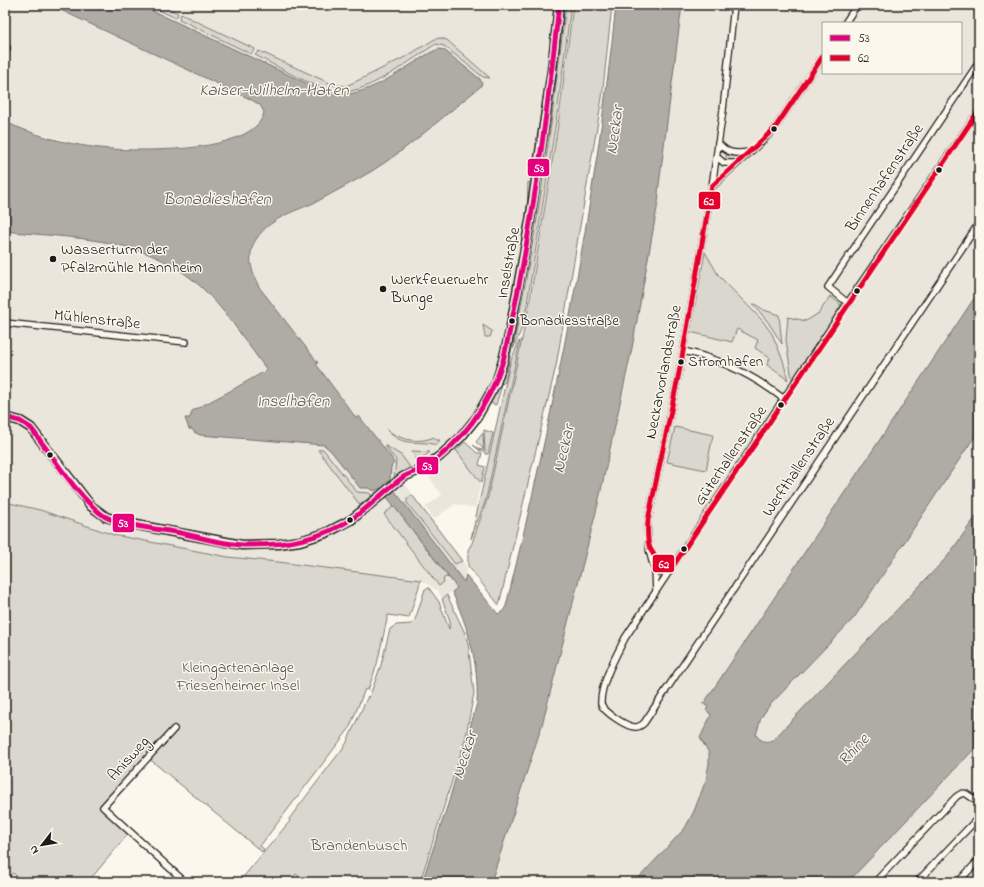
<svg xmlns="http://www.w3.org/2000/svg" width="984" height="887" font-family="'Indie Flower',sans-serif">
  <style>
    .built { fill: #eae6dc; fill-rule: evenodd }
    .green { fill: #dad7ce; stroke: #7b7a75 }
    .water { fill: #afaca5; stroke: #74726e }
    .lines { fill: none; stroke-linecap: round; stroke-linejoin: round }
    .street-casing { stroke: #1c1c1c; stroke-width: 8 }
    .secondary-casing { stroke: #1c1c1c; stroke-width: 11 }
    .street { stroke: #fbf7ec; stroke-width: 5.5 }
    .secondary { stroke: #fbf7ec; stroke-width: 8 }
    .bus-1-casing { stroke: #fbf7ec; stroke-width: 8 }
    .bus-2-casing { stroke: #fbf7ec; stroke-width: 8 }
    .bus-1 { stroke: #e5007d; stroke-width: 5 }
    .bus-2 { stroke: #e4002b; stroke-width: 5 }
    .bus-dot { fill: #1c1c1c; stroke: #fbf7ec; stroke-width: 1.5 }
    .labels { text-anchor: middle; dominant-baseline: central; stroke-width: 3; stroke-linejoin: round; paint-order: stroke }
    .bus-label { font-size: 15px; fill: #1c1c1c; stroke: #fbf7ec; text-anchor: start }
    .street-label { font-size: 16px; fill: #1c1c1c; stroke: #fbf7ec }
    .poi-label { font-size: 16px; fill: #1c1c1c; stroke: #fbf7ec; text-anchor: start }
    .park-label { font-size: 16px; fill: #555451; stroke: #fbf7ec }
    .water-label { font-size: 17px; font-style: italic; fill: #575653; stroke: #fbf7ec }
    .line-badge { stroke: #fbf7ec; stroke-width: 1.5 }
    .badge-label { font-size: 11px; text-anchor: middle; font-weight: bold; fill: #fff }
  </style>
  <rect width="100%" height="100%" fill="#fbf7ec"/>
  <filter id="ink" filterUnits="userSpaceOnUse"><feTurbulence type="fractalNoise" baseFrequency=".025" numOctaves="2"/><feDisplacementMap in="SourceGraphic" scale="8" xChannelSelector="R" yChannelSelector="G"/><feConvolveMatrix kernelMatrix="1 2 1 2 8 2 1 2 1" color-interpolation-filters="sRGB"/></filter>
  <g filter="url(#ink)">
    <path class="built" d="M5,5H50L250,99L263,107L264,116L253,130L241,137L205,145L157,150L92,147L20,129L5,122Z
      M140,5H553L554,18L548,77L524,233L504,345L500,360L483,399L472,417L451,442L481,483L475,508L455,504L434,519L425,507L442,495L426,473L410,467L399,476L467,567L464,582L387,482L390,480L391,467L394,463L391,457L360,416L356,418L315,364L317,362L259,287L254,276L250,255L257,237L267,227L273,222L318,201L413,64L366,89L348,95H336L327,93Z
      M682,5H979V291L704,703H702L708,707L711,715L700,738L709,753V763L701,796L685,828L635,882H491L542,725L598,504L619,409L632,348L658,193ZM823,23H961V73H823Z
      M5,231L108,241L147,253L183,273L210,296L267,370L192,411L190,418H186L192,429L200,435L324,445L331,451L360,488H368L375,491L380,488L457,588L442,599L438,591L421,580L278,562L228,557L114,535L40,510L5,502Z
      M979,430V512L973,518L959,542L947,557L773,740L767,742L760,740L756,735L758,726L769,706L854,618Z
      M979,744V882H848L932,794Z"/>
    <path class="green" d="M148,5H161L178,13L176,18Z
      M562,5H564L563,18L550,124L518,315H517Z
      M566,5H571L556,122L526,310L523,326L513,349L537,219L551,124Z
      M573,5H612L602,98L556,366L499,605L468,566V550L472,543L488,497L528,311L558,125Z
      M181,14L255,49L251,54L179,19Z
      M440,38L447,40L490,78L483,77L444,46L436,44C412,59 370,92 342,92C322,93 275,65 255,55L259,51L334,85L346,86L357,81L407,56L435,39Z
      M726,155H743L735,160H726Z
      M528,182L533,185L527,215Z
      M705,252L719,276L762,320L772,334L783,360L788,380L767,365L770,358L755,348L758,340L737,329L732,342L690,332Z
      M830,296L840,304L841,307L792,380L786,340L788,317L806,321L819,313Z
      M753,304H755L764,310L779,315L782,344L768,322Z
      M483,325L492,331L490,337H485Z
      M513,334H515L505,382L502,384L500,382Z
      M519,341H520L486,499L471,539L510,363Z
      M498,387L501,388L496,405L490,403Z
      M675,427L713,435L706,470L667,462Z
      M386,429C400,440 418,444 434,437L436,440H440L436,445C418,439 403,449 386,429Z
      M484,430L493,433L488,454H485Z
      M483,433L484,451H480L473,445L481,450L483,448L476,442Z
      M465,442L477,453H482L479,465L485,467L481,483L456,450Z
      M384,445L401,455L410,467L394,478L396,460Z
      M323,449L357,492L369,493L372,495L360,505L318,450Z
      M412,451L430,452L417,462Z
      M412,495L462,561L455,564L407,503V499Z
      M5,502L40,510L114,535L228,557L278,562L421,580L409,618L388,615L377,664L368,690L365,689L349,729L260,846L264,849L262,852L147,757L102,807L129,833L88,882H23L13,873L10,876L16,882H13L5,875Z
      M394,506L449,578L446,577L443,579L444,582L439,586L384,514Z
      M429,588L439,602L449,629L450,621L442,599L447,595L464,631L468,643L474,693L465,740L420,882H306L296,874L290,882H239L290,821L289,819L346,744L368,696L369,698L381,665L390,629L396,625L412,624L415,620L425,589Z"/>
    <path class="water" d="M50,5H140L327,93C356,101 388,79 412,64C421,59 429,52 439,49L444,50L480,79L482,83L480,87C445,115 410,147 372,171C355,181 336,191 318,201C297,211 271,217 257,238C246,253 251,271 259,287L318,363L316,364L356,418L359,416L391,457L394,463L391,467L390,480L388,482L464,582L466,575L498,614L503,611L506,606C555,408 595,208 616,5H682L658,193L659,197L632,348L598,504L542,725L491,882H422L448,804L477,703C479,663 468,627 452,592L457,588L380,488L375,491L368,488H360L331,451L324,445L200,435L194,432L192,429H189L185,418H190L192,411L230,391L267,370C248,345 230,317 209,295C152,235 81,240 5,231V122C32,134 63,143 92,147C126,152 256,156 264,112L260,105L250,99Z
      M979,291V430L854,618L769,706L761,718L756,735C761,741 765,743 773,740L947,557L979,512V744L848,882H635L685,828L694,811L706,780L709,763V753L700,738L711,715L706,710L708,707L702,703H704Z"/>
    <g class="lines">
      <g class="street-casing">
        <path id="street" d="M845,23L857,5
          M5,45L7,48L5,54
          M979,110L840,314L625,638C616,656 600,684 601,704C604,712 628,728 636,727C639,727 642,725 644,723L979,223
          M718,143C728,154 735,154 749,152
          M717,157L724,163H736
          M713,186C733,166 756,149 775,128L823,56
          M849,304L828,287L979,62
          M5,323L186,342
          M683,351C721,359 753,375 784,399
          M651,554L671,569
          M655,569L656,591
          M667,574L655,569C648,554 647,536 648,520L681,363L712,186L723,110L734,5
          M174,729L103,807L185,882
          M875,882L956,797C968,787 968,800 979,800
          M917,882L979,817
          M958,882L979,860"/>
      </g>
      <g class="secondary-casing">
        <path id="secondary" d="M5,417L20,421L31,428L91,506L106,517L126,523L242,545L279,544L300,541L326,533L351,520L403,477L422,469L440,456L461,437L477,417L496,383L503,361L510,331L530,221L552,70L559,5"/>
      </g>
      <use href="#street" class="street"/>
      <use href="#secondary" class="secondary"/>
      <g class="bus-1-casing">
        <path id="bus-1" d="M5,417L20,421L31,428C50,453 80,500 104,516C119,525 157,529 175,532C197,536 221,544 243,545C280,546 319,540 350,520C369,508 384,491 402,478C408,473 417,472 424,468C463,442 489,405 503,361C530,244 546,124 559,5"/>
      </g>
      <g class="bus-2-casing">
        <path id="bus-2" d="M823,56L775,128L712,186L681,363L648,520C646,546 648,554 671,569L979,110"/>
      </g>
      <use href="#bus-1" class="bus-1"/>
      <use href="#bus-2" class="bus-2"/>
    </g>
  </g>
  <g class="bus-dot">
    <circle cx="774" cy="129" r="3.5"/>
    <circle cx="939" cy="170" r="3.5"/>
    <circle cx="53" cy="259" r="4"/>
    <circle cx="383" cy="289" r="4"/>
    <circle cx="857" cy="291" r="3.5"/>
    <circle cx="512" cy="321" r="3.5"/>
    <circle cx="681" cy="362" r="3.5"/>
    <circle cx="781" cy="405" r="3.5"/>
    <circle cx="50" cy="455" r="3.5"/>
    <circle cx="350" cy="520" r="3.5"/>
    <circle cx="684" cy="549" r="3.5"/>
  </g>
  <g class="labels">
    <g class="bus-label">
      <text x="520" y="321">Bonadiesstraße</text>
      <text x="688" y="362">Stromhafen</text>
    </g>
    <g class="street-label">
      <text transform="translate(885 178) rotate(-56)">Binnenhafenstraße</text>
      <text transform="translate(509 263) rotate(-80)">Inselstraße</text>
      <text transform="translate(97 320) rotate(6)">Mühlenstraße</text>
      <text transform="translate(664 372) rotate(-79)">Neckarvorlandstraße</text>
      <text transform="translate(731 456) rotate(-56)">Güterhallenstraße</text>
      <text transform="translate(799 467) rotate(-56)">Werfthallenstraße</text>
      <text transform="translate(129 759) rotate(-48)">Anisweg</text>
    </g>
    <g class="poi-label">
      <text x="61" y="250">Wasserturm der<tspan x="61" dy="18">Pfalzmühle Mannheim</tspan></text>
      <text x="391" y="280">Werkfeuerwehr<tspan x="391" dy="18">Bunge</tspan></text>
    </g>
    <g class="park-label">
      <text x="238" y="668">Kleingartenanlage<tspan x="238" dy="18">Friesenheimer Insel</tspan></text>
      <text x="359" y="846">Brandenbusch</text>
    </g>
    <g class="water-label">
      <text x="274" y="90">Kaiser-Wilhelm-Hafen</text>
      <text transform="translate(615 130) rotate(-82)">Neckar</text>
      <text x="217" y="199">Bonadieshafen</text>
      <text x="293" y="401">Inselhafen</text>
      <text transform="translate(564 449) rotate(-77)">Neckar</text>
      <text transform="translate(854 750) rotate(-47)">Rhine</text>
      <text transform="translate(465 755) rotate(-72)">Neckar</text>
    </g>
  </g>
  <g class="line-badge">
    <rect x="527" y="158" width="23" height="19" rx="4" fill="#e5007d"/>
    <rect x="698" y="191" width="23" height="19" rx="4" fill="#e4002b"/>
    <rect x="416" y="456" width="23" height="19" rx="4" fill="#e5007d"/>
    <rect x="112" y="513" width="23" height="20" rx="4" fill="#e5007d"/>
    <rect x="652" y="554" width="23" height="19" rx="4" fill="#e4002b"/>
  </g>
  <g class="badge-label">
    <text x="539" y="172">53</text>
    <text x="709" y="205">62</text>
    <text x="427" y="470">53</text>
    <text x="123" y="527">53</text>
    <text x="664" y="568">62</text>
  </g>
  <rect width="984" height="887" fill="none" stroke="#fbf7ec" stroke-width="20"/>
  <rect x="10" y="10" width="964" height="867" fill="none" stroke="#1c1c1c" stroke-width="1.5" filter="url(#ink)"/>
  <rect x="822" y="22" width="140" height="52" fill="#fbf7ec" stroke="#a29f99"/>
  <rect x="830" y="35" width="20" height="6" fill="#e5007d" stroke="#a29f99"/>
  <text x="858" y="42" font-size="12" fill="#1c1c1c">53</text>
  <rect x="830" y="55" width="20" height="6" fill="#e4002b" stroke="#a29f99"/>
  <text x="858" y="62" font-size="12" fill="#1c1c1c">62</text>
  <g transform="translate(42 845) rotate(239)" stroke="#fbf7ec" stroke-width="3" paint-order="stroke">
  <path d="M0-3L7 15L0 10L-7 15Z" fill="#1c1c1c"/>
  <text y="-6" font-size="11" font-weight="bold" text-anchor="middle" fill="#1c1c1c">N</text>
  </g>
</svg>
